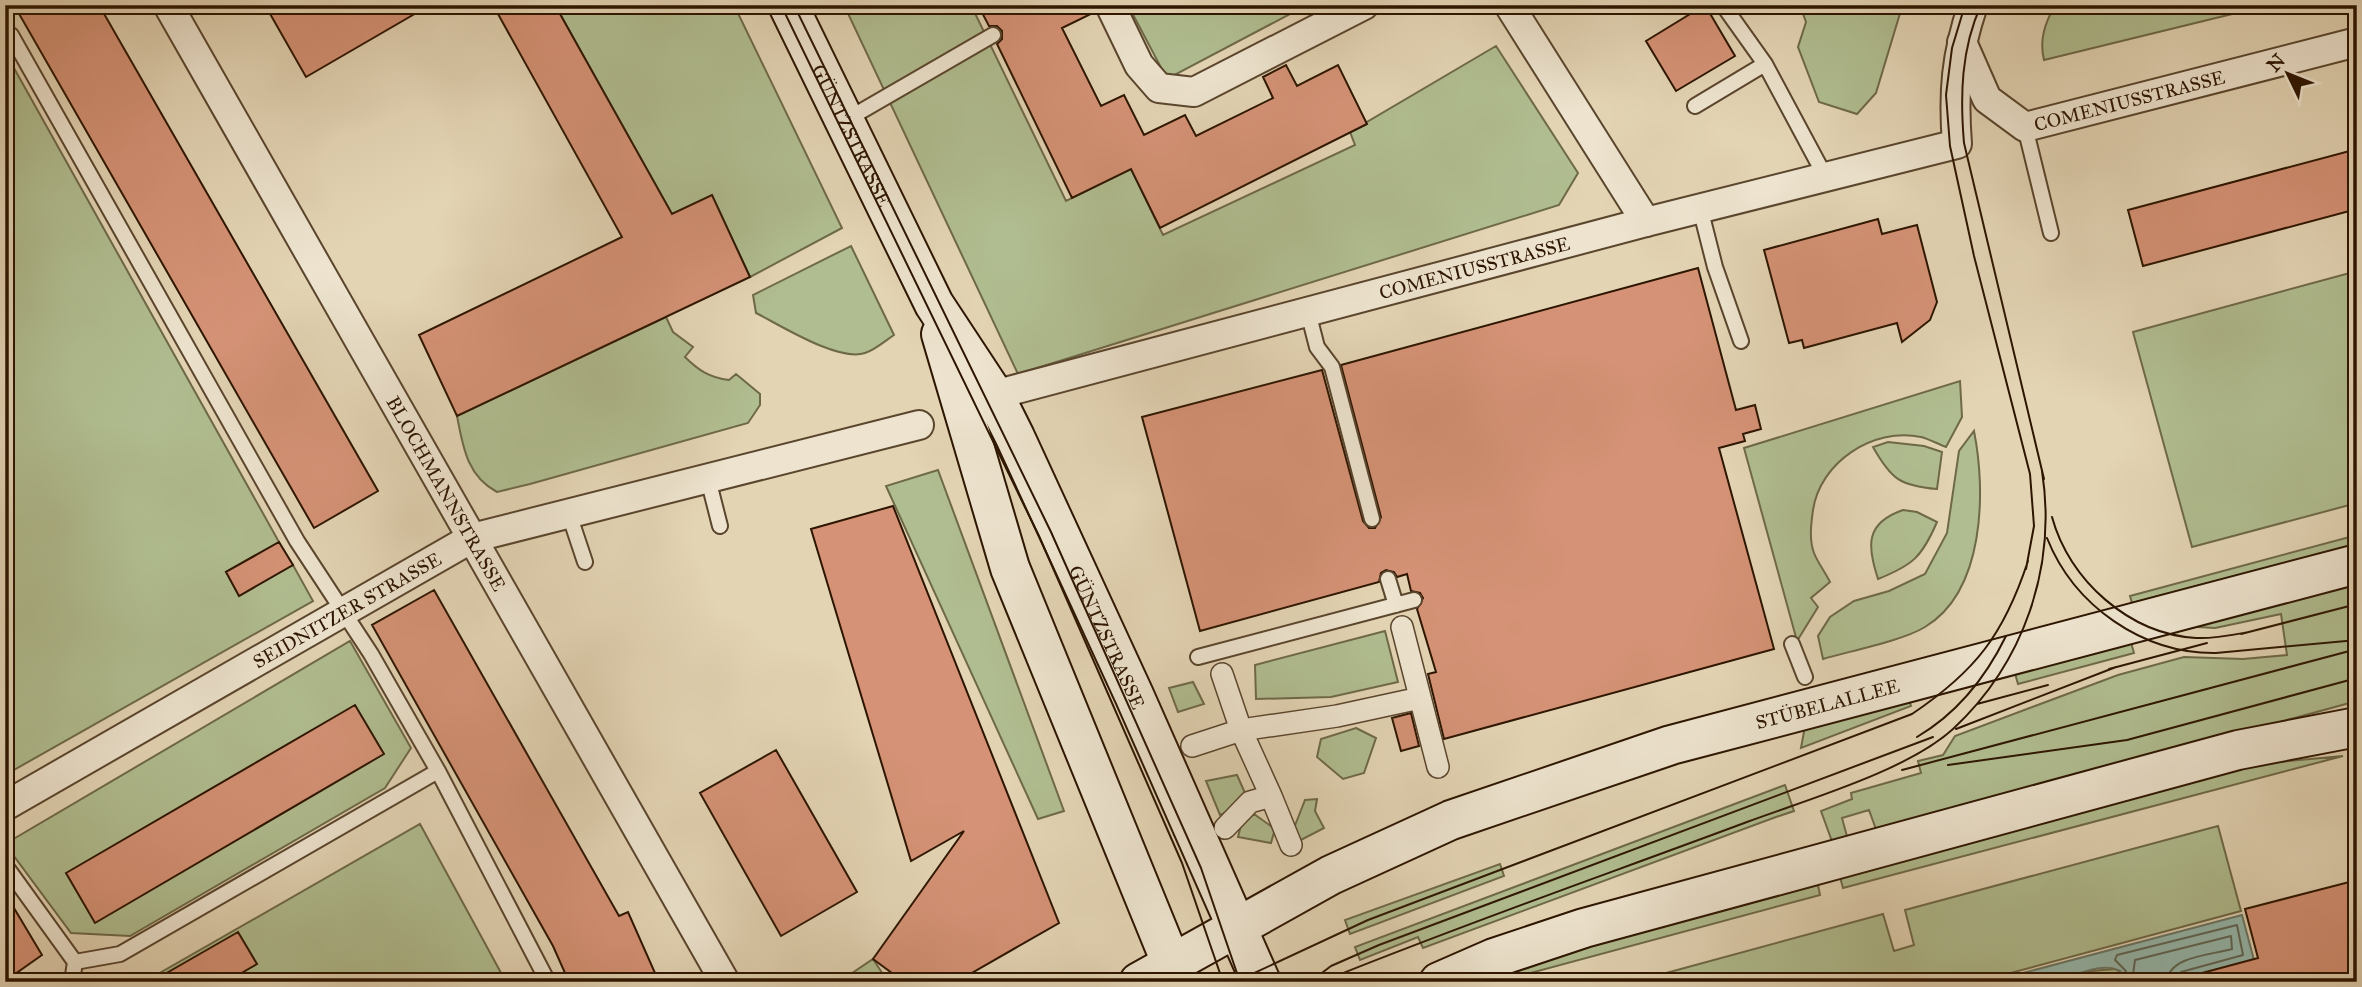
<svg xmlns="http://www.w3.org/2000/svg" width="2362" height="987" font-family="'IM FELL Great Primer',serif">
  <style>
    .green { fill: #b0bd90; stroke: #6e6948; stroke-width: 2 }
    .water { fill: #95b8ac; stroke: #6b7767; stroke-width: 2 }
    .lines { fill: none; stroke-linecap: round; stroke-linejoin: round }
    .shore { stroke: #616656; stroke-width: 2 }
    .building { fill: #d59276; stroke: #2d1500; stroke-width: 2 }
    .service-casing { stroke: #5a452d; stroke-width: 18 }
    .pedestrian-casing { stroke: #5a452d; stroke-width: 24 }
    .minor-casing { stroke: #5a452d; stroke-width: 32 }
    .secondary-casing { stroke: #2d1500; stroke-width: 42 }
    .service { stroke: #ede3ce; stroke-width: 14 }
    .pedestrian { stroke: #ede3ce; stroke-width: 21 }
    .minor { stroke: #ede3ce; stroke-width: 28 }
    .secondary { stroke: #ede3ce; stroke-width: 38 }
    .tram { stroke: #2d1500; stroke-width: 2 }
    .labels { text-anchor: middle; dominant-baseline: central; stroke-width: 5; stroke-linejoin: round; paint-order: stroke }
    .street-label { font-size: 19px; fill: #2d1500; stroke: #ede3ce }
  </style>
  <rect width="100%" height="100%" fill="#e3d4b4"/>
  <filter id="stains"><feTurbulence type="fractalNoise" baseFrequency=".00286" numOctaves="4"/><feColorMatrix values="0 0 0 0 .2 0 0 0 0 .09 0 0 0 0 .02 0 0 0 .5 -.17"/></filter>
  <radialGradient id="worn" r=".72"><stop offset=".6" stop-color="#630" stop-opacity="0"/><stop offset="1" stop-color="#630" stop-opacity=".3"/></radialGradient>
  <path class="green" d="M555,5H734L842,228L750,277L712,195L672,214Z
    M844,5H971L1066,201L1131,169L1163,235L1355,145L1350,132L1496,46L1578,173L1559,205L1018,374Z
    M1128,5H1307L1167,79Z
    M1792,5H1899L1901,10L1876,93L1857,114L1819,102L1798,47L1806,22L1802,11Z
    M2055,5H2269L2044,60C2039,40 2045,23 2055,5Z
    M5,52L279,542L226,572L239,595L293,565L313,601L5,775Z
    M851,246L894,335C885,341 875,350 865,353C838,362 780,325 756,313L753,295Z
    M2357,271V503L2192,547L2133,332Z
    M666,317L673,332L693,347L685,357C698,370 710,378 729,380L736,374L760,394V405L748,423L530,484L497,492C467,476 463,447 457,416Z
    M1960,381L1962,417L1946,447C1938,444 1929,439 1921,437C1872,427 1820,463 1813,510C1811,524 1809,540 1814,553C1818,563 1825,572 1830,582L1811,598L1818,607L1797,641L1744,448Z
    M1974,431C1986,491 1985,591 1925,627C1902,641 1850,651 1823,659L1818,636L1830,617L1854,601L1889,591L1925,574L1947,533L1959,451Z
    M1888,442L1924,446L1942,452L1937,489C1900,486 1891,479 1873,447Z
    M938,470L1064,811L1038,819L886,486Z
    M1903,510L1917,512L1937,522C1922,557 1913,565 1878,579C1867,546 1865,523 1903,510Z
    M2357,535V544L2132,603L2130,596Z
    M2357,580V701L1877,832L1869,810L1842,818L1848,840L1833,844L1821,811L1852,799L1851,793L1921,773L1918,761L1943,755L1955,736L2118,675L2184,657L2243,659L2287,655L2281,614L2215,628L2180,626Z
    M1385,631L1398,682L1331,697L1256,699L1255,665Z
    M2130,639L2134,653L2018,684L2014,670Z
    M350,641L411,748L385,788L130,936L71,933L5,844Z
    M1193,682L1204,704L1178,712L1169,688Z
    M1909,699L1911,706L1801,748L1805,726Z
    M1356,728L1376,738L1364,773L1343,779L1317,757L1321,739Z
    M2343,756L1843,888L1840,877L2190,779L2267,763Z
    M1237,775L1245,793L1235,809L1220,815L1206,781Z
    M1785,785L1794,811L1776,817L1423,948L1418,937L1360,960L1355,947Z
    M1317,799L1315,811L1324,828L1297,842L1294,828L1305,800Z
    M1254,814L1275,829L1271,843L1238,837L1242,821Z
    M420,824L506,982H144Z
    M2218,826L2241,911L1977,982H1633L1883,914L1894,951L1914,945L1905,910Z
    M1500,864L1504,876L1350,934L1345,920Z
    M1818,885L1820,895L1501,981L1480,982L1570,951Z
    M873,959L888,982H839Z
    M2115,969L2120,971C2105,987 2074,982 2053,982L2091,971Z"/>
  <path class="water" d="M2242,915L2254,960L2171,982H2102L2120,971C2101,961 2074,977 2056,981C2035,985 2010,982 1989,982Z"/>
  <g class="lines">
    <path class="shore" d="M2119,982L2126,971L2115,960L2117,955L2237,925L2243,955L2181,972L2175,982
      M2132,982L2135,960L2231,936L2232,949C2212,955 2168,956 2167,982"/>
  </g>
  <path class="building" d="M14,5H99L378,491L314,528Z
    M265,5H430L306,77Z
    M493,5H555L672,214L712,195L750,277L457,416L419,335L622,237Z
    M978,5H1094L1095,12L1062,28L1101,106L1124,95L1144,135L1185,115L1196,136L1273,98L1263,77L1286,65L1297,86L1338,65L1367,124L1160,228L1131,169L1072,198L997,44L1002,39V31L997,26H989Z
    M1705,5L1735,56L1676,91L1646,41Z
    M2357,149V209L2143,266L2128,210Z
    M1878,219L1882,234L1917,225L1937,302L1930,320L1902,342L1897,323L1804,348L1802,340L1789,343L1764,250Z
    M1698,268L1736,410L1755,405L1761,429L1743,434L1745,441L1719,448L1774,649L1444,739L1428,674L1436,672L1417,609L1423,598L1420,593L1411,591L1407,574L1397,577L1394,572L1386,570L1381,573L1379,582L1200,631L1142,417L1322,370L1363,521L1369,528H1375L1381,517L1341,365Z
    M893,506L1059,923L956,982H904L873,959L964,831L911,861L811,529Z
    M279,542L293,565L239,596L226,572Z
    M434,590L619,916L628,912L659,982H569L553,946L372,625Z
    M355,705L384,754L95,923L66,873Z
    M1411,713L1419,746L1401,751L1392,718Z
    M776,750L857,892L781,936L700,793Z
    M2357,880V982H2203L2202,973L2258,958L2245,909Z
    M5,893L42,955L5,981Z
    M238,932L257,964L226,982H151Z"/>
  <g class="lines">
    <g class="service-casing">
      <path id="service" d="M1723,5L1765,64L1825,176
        M5,39L11,35L297,541L371,654L438,771L548,982
        M1695,106L1765,64
        M846,120L993,35
        M2025,127L2051,233
        M1700,208L1715,267L1741,341
        M1308,312L1317,347L1332,367L1372,519
        M708,479L720,526
        M569,514L585,562
        M1388,579L1396,605
        M1792,644L1805,677
        M1198,657L1414,600
        M5,865L75,962L72,982
        M75,962L120,954L438,771"/>
    </g>
    <g class="pedestrian-casing">
      <path id="pedestrian" d="M1402,627L1438,767
        M1192,746L1241,730L1222,674
        M1271,796L1241,730L1337,716L1420,698
        M1225,828L1250,802L1271,796L1291,845"/>
    </g>
    <g class="minor-casing">
      <g id="minor">
        <path id="s1" d="M168,5L725,982"/>
        <path d="M1110,5L1139,65L1159,88L1194,92L1364,5"/>
        <path d="M1509,5L1646,222"/>
        <path id="s2" d="M1962,42L1987,99L2025,127L2357,42"/>
        <path id="s3" d="M994,395L1646,222L1957,144C1953,93 1956,55 1973,5"/>
        <path id="s4" d="M5,806L472,538L919,425"/>
      </g>
    </g>
    <g class="secondary-casing">
      <g id="secondary">
        <path id="s5" d="M788,5L934,304L994,395L1015,437L1134,695L1261,982"/>
        <path d="M941,334L1010,568L1179,982"/>
        <path id="s6" d="M1139,982L1331,875L1451,820L1671,745L2357,564"/>
        <path d="M1439,982L1494,958L1584,928L2238,750L2357,727"/>
      </g>
    </g>
    <use href="#service" class="service"/>
    <use href="#pedestrian" class="pedestrian"/>
    <use href="#minor" class="minor"/>
    <use href="#secondary" class="secondary"/>
    <path class="tram" d="M781,5L1039,536L1182,863L1223,982
      M794,5L1051,532L1201,868L1240,982
      M1965,5L1952,48L1946,95L1950,146L1974,256L2030,474L2034,526L2026,569
      M1981,5C1961,49 1960,96 1964,143L2044,479
      M2052,517C2069,580 2129,634 2196,638C2213,639 2232,635 2249,632
      M2047,538C2074,606 2143,654 2216,653L2357,640
      M2241,634L2357,604
      M2109,669L2207,643
      M1977,704L2048,685
      M1956,729L2116,667
      M1917,737C1956,714 1986,677 2006,636
      M1948,765L2127,740L2357,678
      M1902,770L2357,649
      M1235,982L1368,920L1912,714C1976,671 2004,634 2028,561
      M1310,982L1331,966L1379,945L1933,737
      M1321,982C1461,925 1605,875 1747,822C1806,800 1907,771 1953,729C2024,663 2057,567 2042,471"/>
  </g>
  <g class="labels">
    <g class="street-label">
      <text stroke="none"><textPath href="#s2" startOffset="217">COMENIUSSTRASSE</textPath></text>
      <text stroke="none"><textPath href="#s5" startOffset="145">GÜNTZSTRASSE</textPath></text>
      <text stroke="none"><textPath href="#s3" startOffset="497">COMENIUSSTRASSE</textPath></text>
      <text stroke="none"><textPath href="#s1" startOffset="562">BLOCHMANNSTRASSE</textPath></text>
      <text stroke="none"><textPath href="#s4" startOffset="394">SEIDNITZER STRASSE</textPath></text>
      <text stroke="none"><textPath href="#s5" startOffset="709">GÜNTZSTRASSE</textPath></text>
      <text stroke="none"><textPath href="#s6" startOffset="746">STÜBELALLEE</textPath></text>
    </g>
  </g>
  <rect width="2362" height="987" fill="none" stroke="#e3d4b4" stroke-width="28"/>
  <rect x="7" y="7" width="2348" height="973" fill="none" stroke="#2d1500" stroke-width="3.5"/>
  <rect x="14" y="14" width="2334" height="959" fill="none" stroke="#2d1500" stroke-width="2"/>
  <g transform="translate(2288 74) rotate(313)" stroke="#ede3ce" stroke-width="5" paint-order="stroke">
  <path d="M0-5L12 26L0 18L-12 26Z" fill="#2d1500"/>
  <text y="-10" font-size="19" font-weight="bold" text-anchor="middle" fill="#2d1500">N</text>
  </g>
  <rect width="100%" height="100%" filter="url(#stains)"/>
  <rect width="100%" height="100%" fill="url(#worn)"/>
</svg>
